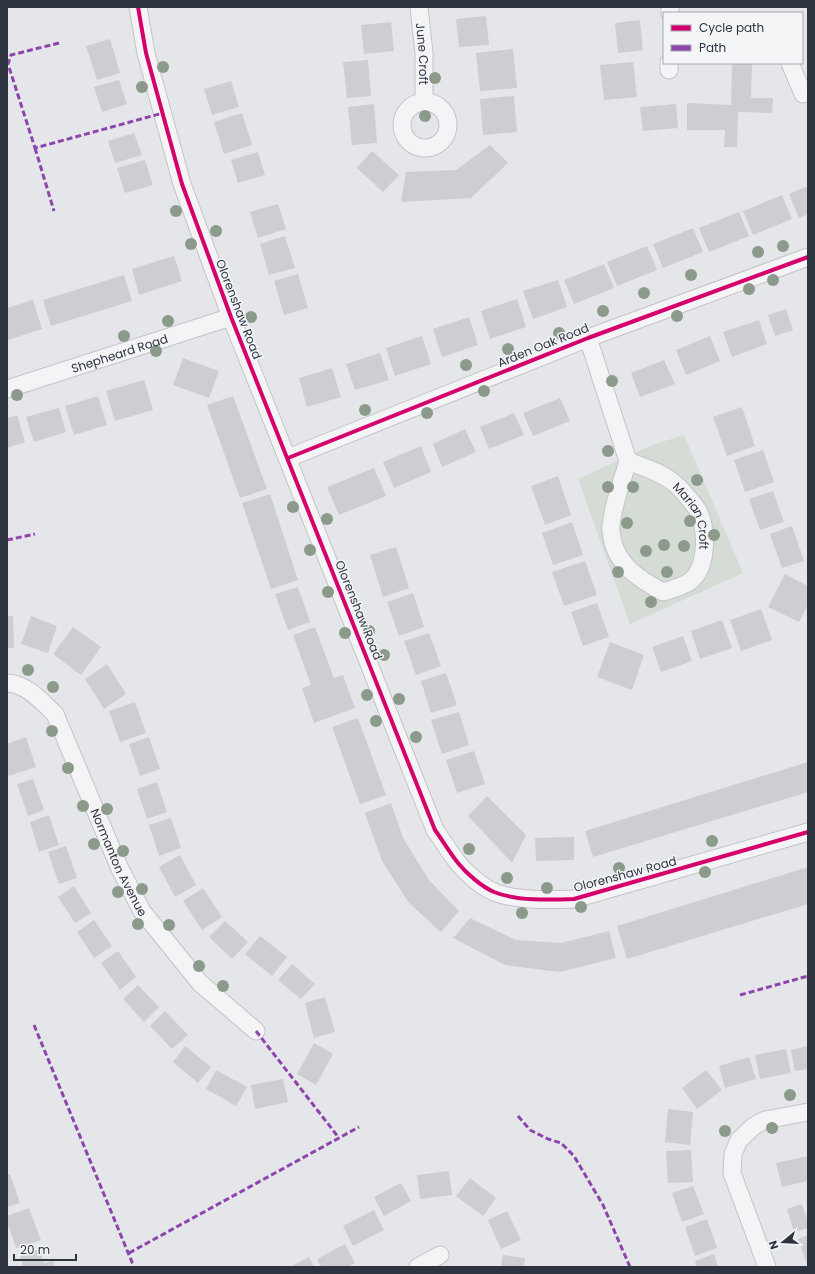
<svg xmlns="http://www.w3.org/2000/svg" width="815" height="1274" font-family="Poppins,sans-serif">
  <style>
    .green { fill: #d5dcd6 }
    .building { fill: #cdced1 }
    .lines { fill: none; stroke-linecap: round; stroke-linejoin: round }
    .street-casing { stroke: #c3c4c7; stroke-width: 19 }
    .street { stroke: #f4f4f6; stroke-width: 17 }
    .quiet { stroke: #8e44ad; stroke-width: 3; stroke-dasharray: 6 3; stroke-linecap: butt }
    .cycleway-casing { stroke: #f3f5f7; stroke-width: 6 }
    .cycleway { stroke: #d6006c; stroke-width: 4 }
    .tree { fill: #8b9a8a }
    .labels { text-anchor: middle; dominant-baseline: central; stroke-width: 3; stroke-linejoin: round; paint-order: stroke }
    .street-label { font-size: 12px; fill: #2d3440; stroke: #f3f5f7 }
  </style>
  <rect width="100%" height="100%" fill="#e4e6e9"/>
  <path class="green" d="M684,435L743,573L630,624L578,479L652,445Z"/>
  <path class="building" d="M486,16L489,45L459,47L456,19Z
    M640,20L643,50L618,53L615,23Z
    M391,22L394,51L364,54L361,25Z
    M110,39L120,73L97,80L86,46Z
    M513,49L517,88L480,91L476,53Z
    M368,60L371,96L347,98L343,62Z
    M633,62L637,97L604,100L600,65Z
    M732,63H752L751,98H773L772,113L738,112L737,147H724L725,130H687V103L731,105Z
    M119,80L127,104L102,112L94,87Z
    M231,81L239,107L212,115L204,89Z
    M514,96L517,132L483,135L480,99Z
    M374,104L377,143L352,145L348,107Z
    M676,104L678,128L643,131L640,107Z
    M242,113L252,145L224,154L214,122Z
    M134,133L142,155L115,163L108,141Z
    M490,145L508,163L471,198L401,202L406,172L456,170Z
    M372,151L399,175L383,192L357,168Z
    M258,152L265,175L238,183L231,160Z
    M145,160L153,185L125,193L117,168Z
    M808,186V214L799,218L789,194Z
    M782,195L792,219L753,235L743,211Z
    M278,204L286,229L258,238L250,212Z
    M739,212L749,236L709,252L699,228Z
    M693,228L703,252L663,268L653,244Z
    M285,236L295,268L269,275L260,244Z
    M647,246L657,270L617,286L607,262Z
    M174,256L182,281L139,295L132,269Z
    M604,264L614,288L574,304L564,280Z
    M298,274L308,308L284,315L274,281Z
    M124,275L132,301L51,326L43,300Z
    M558,280L567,307L533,319L523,291Z
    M517,299L526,327L490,339L481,311Z
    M33,300L42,329L8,340L7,308Z
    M786,309L793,330L775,336L768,315Z
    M469,317L478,345L442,357L433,329Z
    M759,320L767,344L732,357L723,332Z
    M422,336L431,364L395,376L386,348Z
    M710,336L720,361L686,375L676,350Z
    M380,353L389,380L355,390L346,364Z
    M183,358L219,371L209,398L173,385Z
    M664,360L675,384L640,397L631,373Z
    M332,368L341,397L307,407L299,378Z
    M144,380L153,410L115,421L106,391Z
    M98,396L107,425L74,435L65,406Z
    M233,396L267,489L240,498L207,405Z
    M560,398L570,421L533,436L523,413Z
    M742,407L755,446L727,456L713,417Z
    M59,408L66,432L34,442L26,417Z
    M514,413L524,435L489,449L480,427Z
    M17,415L25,442L7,448V418Z
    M465,429L476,452L442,467L433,444Z
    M421,446L431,472L394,488L383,462Z
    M763,450L774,482L745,492L734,460Z
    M374,468L386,496L339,515L327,487Z
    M558,476L571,515L545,525L531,486Z
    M773,491L784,522L760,530L749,499Z
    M270,494L298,580L271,589L242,503Z
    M572,522L583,555L553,565L542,533Z
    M792,526L804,561L782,568L770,534Z
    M396,547L409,588L383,597L370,555Z
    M585,561L597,595L564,606L552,572Z
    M785,574L808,586V605L799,622L768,607Z
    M298,587L310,622L288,630L275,594Z
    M413,593L424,627L399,636L387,602Z
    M597,603L609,637L583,646L571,612Z
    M761,609L772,640L741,651L730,620Z
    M7,616H13L14,648H7Z
    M31,616L57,626L48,653L21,644Z
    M722,620L732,648L700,659L691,631Z
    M73,627L101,647L81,675L53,654Z
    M315,627L334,678L343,675L355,708L314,723L302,688L311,685L293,635Z
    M429,633L441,666L416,675L404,641Z
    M683,636L692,661L661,672L652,647Z
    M610,642L644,655L632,690L597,677Z
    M107,664L126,694L104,709L85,679Z
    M446,673L457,705L431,713L421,681Z
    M135,702L146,733L120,742L109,711Z
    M459,712L469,745L442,754L431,720Z
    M358,718L386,795L360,804L332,727Z
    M26,737L36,767L9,776L7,771V744Z
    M149,737L160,769L140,776L129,744Z
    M474,751L485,784L457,793L446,760Z
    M808,762V792L593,857L585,831Z
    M33,779L44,810L28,816L17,784Z
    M157,782L167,812L147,819L137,789Z
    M487,796L526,835L512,863L468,816Z
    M391,803L403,838L429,880L459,911L441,932L409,903L382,861L365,813Z
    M49,815L59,845L39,852L30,822Z
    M171,818L181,848L159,856L149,825Z
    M574,837V860L536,861L535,838Z
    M66,846L77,878L59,884L48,852Z
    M180,855L196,885L175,897L159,867Z
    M808,867V904L627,959L617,926Z
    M74,886L91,913L75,923L58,897Z
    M203,888L222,917L202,930L183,901Z
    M470,918L516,940L561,943L609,931L616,958L560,972L505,965L453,938Z
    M94,920L112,946L94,958L77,932Z
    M225,921L248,942L232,959L209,937Z
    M260,936L287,957L272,976L245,954Z
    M118,951L136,977L120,990L101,963Z
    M292,964L315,984L301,999L278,980Z
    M138,985L159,1007L144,1022L123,999Z
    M325,997L335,1032L314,1038L305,1003Z
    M165,1011L188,1035L172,1049L150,1026Z
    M314,1043L333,1054L316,1085L297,1074Z
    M185,1046L211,1067L198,1083L173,1062Z
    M808,1046V1069L795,1071L791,1050Z
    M786,1049L791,1073L760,1079L755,1055Z
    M749,1057L756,1079L725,1088L719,1066Z
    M216,1070L247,1087L236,1106L206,1089Z
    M706,1070L722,1090L697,1109L682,1088Z
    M283,1079L288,1102L255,1109L251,1085Z
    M668,1109L693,1112L690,1145L665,1142Z
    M691,1150L693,1182L668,1183L666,1151Z
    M808,1156V1181L782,1187L776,1163Z
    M449,1171L452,1195L420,1199L417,1175Z
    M10,1174L20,1203L7,1207V1175Z
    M470,1178L496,1198L483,1216L456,1196Z
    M401,1183L411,1201L384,1216L374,1197Z
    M693,1186L704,1214L682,1222L672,1193Z
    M802,1204L808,1222V1228L794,1232L787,1209Z
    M29,1208L41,1240L16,1248L7,1222V1216Z
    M374,1210L384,1230L353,1246L343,1226Z
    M507,1211L521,1240L501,1249L488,1220Z
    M707,1219L717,1248L695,1256L685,1227Z
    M808,1235V1267L798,1239Z
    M345,1244L355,1263L347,1267H321L317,1259Z
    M40,1249L44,1263L53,1261L55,1267H23L20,1254Z
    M714,1254L718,1267H697L695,1261Z
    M503,1255L525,1258L524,1267H501Z
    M309,1257L314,1267H290Z"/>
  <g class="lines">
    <g class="street-casing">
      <g id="street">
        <path d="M138,7L146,53L182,184L231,317L435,830C443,841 450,853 458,863C466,873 482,887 494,892C516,901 550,900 574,899L808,832"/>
        <path id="s1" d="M419,7L424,53V102"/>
        <path d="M670,13V7"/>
        <path d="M790,63L803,94"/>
        <path d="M669,70V63"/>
        <circle cx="425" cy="125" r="23"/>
        <path id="s2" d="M588,338L628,461C643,467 664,473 675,484C681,488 696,507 699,512C707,531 708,569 689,582C681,587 672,589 663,592C640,580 617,565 612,538C612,534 610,530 611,526C613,504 622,482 628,461"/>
        <path id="s3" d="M7,389L231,317"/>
        <path d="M288,458L588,338L808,257"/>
        <path id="s4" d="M7,683C27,684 41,701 55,714L120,869L142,911L200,983L256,1031"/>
        <path d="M418,1267L440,1255"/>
        <path d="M767,1267L732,1173L733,1154L739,1140L754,1126L765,1120L808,1112"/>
      </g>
    </g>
    <use href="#street" class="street"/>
    <path class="quiet" d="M59,43L11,55L8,64L35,148L163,113
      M35,148L54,211
      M7,540L35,534
      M740,995L808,976
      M34,1025L134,1267
      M256,1031L339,1138
      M518,1116L530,1130L548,1139L561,1143L574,1156L603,1205L630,1267
      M129,1253L359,1127"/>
    <g class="cycleway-casing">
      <path id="cycleway" d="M138,7L146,53L182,184L231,317L435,830C443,841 450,853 458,863C466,873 482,887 494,892C516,901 550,900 574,899L808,832
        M288,458L588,338L808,257"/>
    </g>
    <use href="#cycleway" class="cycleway"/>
  </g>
  <g class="tree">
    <circle cx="163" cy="67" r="6"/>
    <circle cx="435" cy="78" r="6"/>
    <circle cx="142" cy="87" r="6"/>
    <circle cx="425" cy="116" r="6"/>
    <circle cx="176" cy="211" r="6"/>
    <circle cx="216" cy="231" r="6"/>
    <circle cx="191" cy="244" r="6"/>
    <circle cx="783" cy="246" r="6"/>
    <circle cx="758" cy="252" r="6"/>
    <circle cx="691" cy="275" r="6"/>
    <circle cx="773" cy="280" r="6"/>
    <circle cx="749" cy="289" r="6"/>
    <circle cx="644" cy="293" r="6"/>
    <circle cx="603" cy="311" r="6"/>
    <circle cx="677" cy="316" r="6"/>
    <circle cx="251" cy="317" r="6"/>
    <circle cx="168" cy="321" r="6"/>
    <circle cx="559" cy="333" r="6"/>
    <circle cx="124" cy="336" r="6"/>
    <circle cx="508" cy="349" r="6"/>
    <circle cx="156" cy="351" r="6"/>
    <circle cx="466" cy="365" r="6"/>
    <circle cx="612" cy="381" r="6"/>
    <circle cx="484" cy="391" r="6"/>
    <circle cx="17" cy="395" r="6"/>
    <circle cx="365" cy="410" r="6"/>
    <circle cx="427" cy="413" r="6"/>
    <circle cx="608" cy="451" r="6"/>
    <circle cx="697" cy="480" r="6"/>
    <circle cx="608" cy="487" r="6"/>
    <circle cx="633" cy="487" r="6"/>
    <circle cx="293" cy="507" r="6"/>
    <circle cx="327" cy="519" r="6"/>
    <circle cx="690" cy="521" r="6"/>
    <circle cx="627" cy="523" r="6"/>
    <circle cx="714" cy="535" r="6"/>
    <circle cx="664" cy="545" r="6"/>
    <circle cx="684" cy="546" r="6"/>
    <circle cx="310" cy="550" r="6"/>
    <circle cx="646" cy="551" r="6"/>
    <circle cx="618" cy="572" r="6"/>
    <circle cx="667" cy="572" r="6"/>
    <circle cx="328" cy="592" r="6"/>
    <circle cx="651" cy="602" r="6"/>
    <circle cx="369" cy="631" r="6"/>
    <circle cx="345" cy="633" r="6"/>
    <circle cx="384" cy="655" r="6"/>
    <circle cx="28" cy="670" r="6"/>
    <circle cx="53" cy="687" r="6"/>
    <circle cx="367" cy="695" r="6"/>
    <circle cx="399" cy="699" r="6"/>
    <circle cx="376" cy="721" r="6"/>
    <circle cx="52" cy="731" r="6"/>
    <circle cx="416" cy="737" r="6"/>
    <circle cx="68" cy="768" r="6"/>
    <circle cx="83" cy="806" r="6"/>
    <circle cx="107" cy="809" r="6"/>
    <circle cx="712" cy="841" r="6"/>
    <circle cx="94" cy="844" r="6"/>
    <circle cx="469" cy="849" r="6"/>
    <circle cx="123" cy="851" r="6"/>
    <circle cx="619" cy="868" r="6"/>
    <circle cx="705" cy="872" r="6"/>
    <circle cx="507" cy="878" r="6"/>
    <circle cx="547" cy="888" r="6"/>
    <circle cx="142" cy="889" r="6"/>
    <circle cx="118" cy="892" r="6"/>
    <circle cx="581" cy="907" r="6"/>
    <circle cx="522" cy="913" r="6"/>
    <circle cx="138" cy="924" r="6"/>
    <circle cx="169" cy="925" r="6"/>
    <circle cx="199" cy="966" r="6"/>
    <circle cx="223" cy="986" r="6"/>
    <circle cx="790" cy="1095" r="6"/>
    <circle cx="772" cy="1128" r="6"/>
    <circle cx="725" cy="1131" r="6"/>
  </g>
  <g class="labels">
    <g class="street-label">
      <text stroke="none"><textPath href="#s1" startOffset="47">June Croft</textPath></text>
      <text transform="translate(239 309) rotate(69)">Olorenshaw Road</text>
      <text transform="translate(543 345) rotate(-22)">Arden Oak Road</text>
      <text stroke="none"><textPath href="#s3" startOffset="118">Shepheard Road</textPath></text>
      <text stroke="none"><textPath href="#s2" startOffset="220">Marian Croft</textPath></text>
      <text transform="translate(359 610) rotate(68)">Olorenshaw Road</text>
      <text stroke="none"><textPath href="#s4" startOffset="220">Normanton Avenue</textPath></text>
      <text transform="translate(625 874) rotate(-15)">Olorenshaw Road</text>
    </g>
  </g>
  <rect width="815" height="1274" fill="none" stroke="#2d3440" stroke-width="16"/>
  <rect x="663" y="12" width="140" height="52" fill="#f3f5f7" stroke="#a4a8ae"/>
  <rect x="671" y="25" width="20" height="6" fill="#d6006c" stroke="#a4a8ae"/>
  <text x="699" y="32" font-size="12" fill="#2d3440">Cycle path</text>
  <rect x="671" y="45" width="20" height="6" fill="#8e44ad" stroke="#a4a8ae"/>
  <text x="699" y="52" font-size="12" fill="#2d3440">Path</text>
  <g transform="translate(783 1242) rotate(252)" stroke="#f3f5f7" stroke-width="3" paint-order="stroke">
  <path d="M0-3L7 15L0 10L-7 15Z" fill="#2d3440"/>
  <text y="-6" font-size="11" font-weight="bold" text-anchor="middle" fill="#2d3440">N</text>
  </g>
  <path d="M14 1254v6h62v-6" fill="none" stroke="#2d3440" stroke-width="2"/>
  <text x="20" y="1254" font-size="12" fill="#2d3440" stroke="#f3f5f7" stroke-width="3" paint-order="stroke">20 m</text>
</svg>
